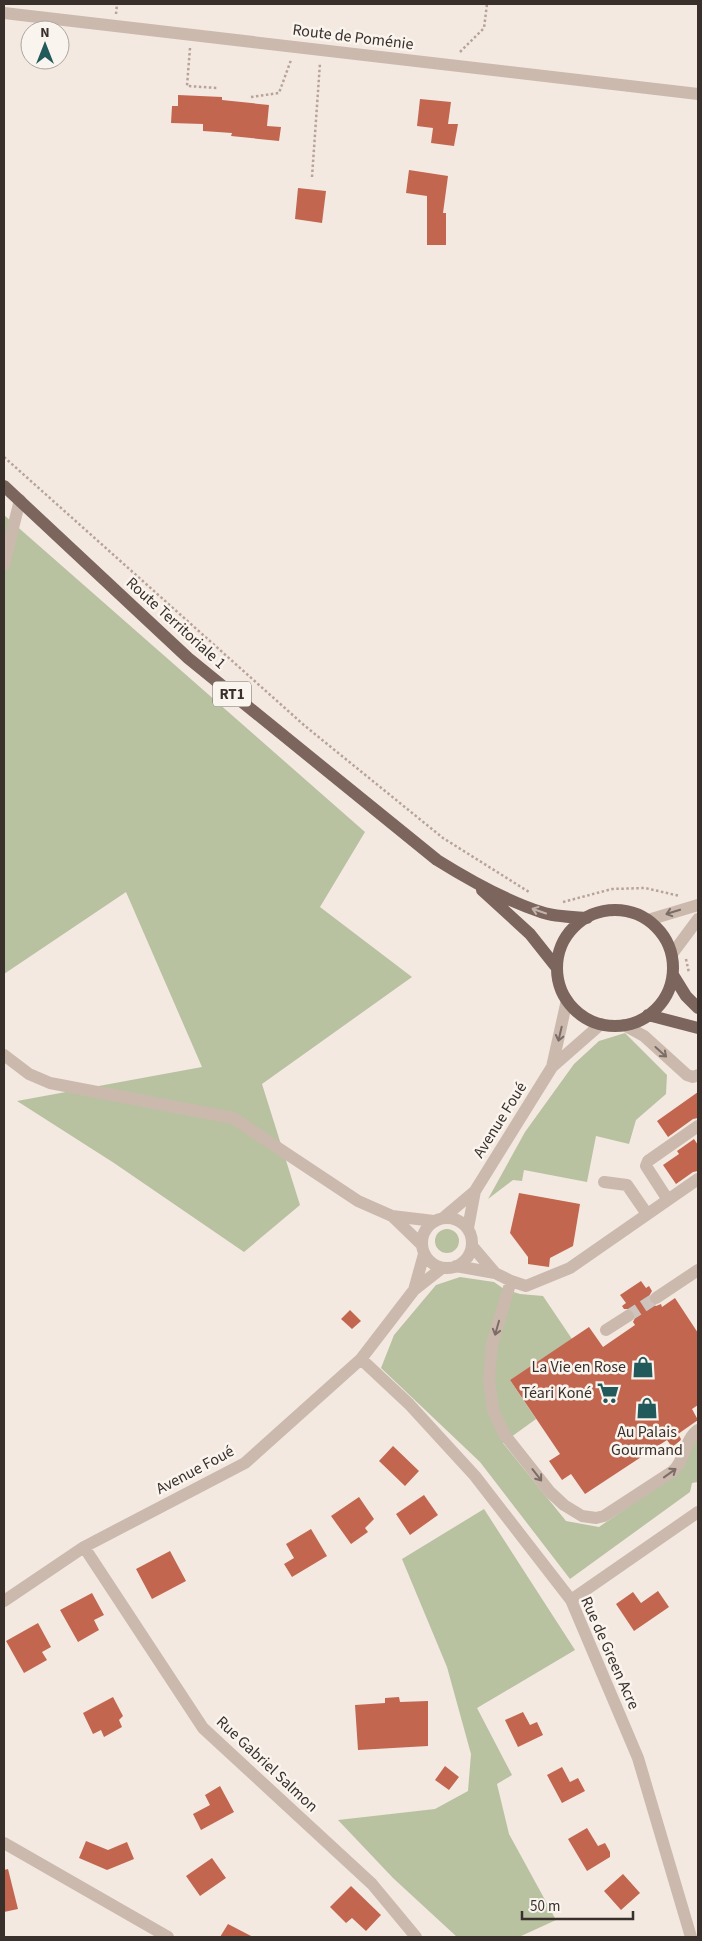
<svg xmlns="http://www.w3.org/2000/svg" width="702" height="1941" font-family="'Source Sans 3',sans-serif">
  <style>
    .green { fill: #b8c2a1 }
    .building { fill: #c26650 }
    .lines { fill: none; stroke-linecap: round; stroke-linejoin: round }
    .minor-tunnel { stroke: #cec4bd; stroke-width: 12; stroke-dasharray: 12 6; stroke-linecap: butt }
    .path { stroke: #b7a397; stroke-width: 2.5; stroke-dasharray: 2.5 2.5; stroke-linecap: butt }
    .minor { stroke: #cbb9ad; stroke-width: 12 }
    .major { stroke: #7b655d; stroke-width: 12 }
    .oneway { stroke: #c1b4ad }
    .oneway2 { stroke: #7b6d66 }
    .labels { text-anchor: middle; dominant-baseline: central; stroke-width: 5; stroke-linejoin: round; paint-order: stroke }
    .shield { fill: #faf4ee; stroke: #736a66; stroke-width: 1 }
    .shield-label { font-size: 15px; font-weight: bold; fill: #392f2b }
    .street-label { font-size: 16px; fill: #392f2b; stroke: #faf4ee }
    .poi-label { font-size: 16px; fill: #392f2b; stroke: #faf4ee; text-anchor: end }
  </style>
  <rect width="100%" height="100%" fill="#f3e9e1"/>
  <path class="green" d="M4,515L365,832L320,907L412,977L262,1084L300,1205L244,1252L114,1163L17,1101L202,1067L126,892L4,974Z
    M625,1033L667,1075L666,1094L636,1120L629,1144L596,1136L587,1182L524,1170L522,1181L513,1180L488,1199L525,1132L574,1064L599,1041Z
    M435 1241a12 12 0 1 1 24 0a12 12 0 1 1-24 0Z
    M460,1277L494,1282L504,1289L520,1294L543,1296L572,1339L510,1380L536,1419L503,1443L566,1521L599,1527L682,1469L695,1438L698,1436V1482L692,1483L690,1492L570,1579L480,1462L381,1368L394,1335L436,1285Z
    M484,1509L575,1650L477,1708L512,1775L497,1784L509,1834L556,1920L519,1937H457L393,1878L338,1820L435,1809L468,1791L471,1754L447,1667L402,1559Z"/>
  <path class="building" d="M178,95L222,97V100L269,105L267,126L281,127L279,141L231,136L232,133L203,131V124L171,123L172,106H178Z
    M420,99L451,102L448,124H458L454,146L431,143L433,128L417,126Z
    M409,170L448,176L443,213H446V245H427V196L406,193Z
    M298,188L326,191L322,223L295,219Z
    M698,1092V1118L693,1119L668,1137L657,1121Z
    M694,1139L698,1145V1171L693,1172L676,1184L663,1165L679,1154L677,1151Z
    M519,1193L580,1204L573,1246L550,1258L549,1267L528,1264V1257L510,1233Z
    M641,1281L646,1288L649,1286L652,1291L648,1298L650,1303L656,1306L661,1304L662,1307L675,1298L698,1333V1405L692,1409L698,1420L678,1434L681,1439L680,1441L672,1447L667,1440L585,1494L571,1474L562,1480L549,1461L560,1454L510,1380L589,1327L603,1347L635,1325L633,1322L636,1316L635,1312L631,1309H624L622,1306L626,1303L620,1295Z
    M350,1310L361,1321L352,1329L341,1319Z
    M393,1446L419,1471L405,1486L379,1461Z
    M424,1495L438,1515L410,1535L396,1514Z
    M359,1497L374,1519L365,1528L368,1532L351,1544L331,1516Z
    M311,1529L327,1556L292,1577L284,1564L294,1558L286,1544Z
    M170,1551L186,1581L152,1599L136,1569Z
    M658,1591L669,1607L634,1631L616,1604L633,1592L641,1603Z
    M92,1593L104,1615L94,1620L99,1630L78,1642L60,1610Z
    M38,1623L51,1647L42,1652L47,1660L24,1673L6,1641Z
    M113,1697L123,1716L119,1720L122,1727L104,1737L101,1730L93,1734L83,1713Z
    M399,1697L400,1702L428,1701V1746L358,1750L355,1705L385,1703V1698Z
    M523,1712L530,1725L537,1722L543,1735L518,1747L505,1720Z
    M445,1766L459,1777L449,1790L435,1780Z
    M562,1767L570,1782L578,1778L585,1791L562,1803L547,1775Z
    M220,1786L234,1812L201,1830L193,1814L210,1805L205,1795Z
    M587,1828L598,1846L605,1843L610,1852V1857L587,1871L568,1839Z
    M86,1841L108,1850L127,1842L134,1859L107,1870L79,1858Z
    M212,1858L226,1878L200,1896L186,1876Z
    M8,1869L18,1909L4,1912V1870Z
    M623,1874L640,1893L621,1910L604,1891Z
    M351,1886L381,1915L366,1931L352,1918L346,1923L330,1907Z
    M228,1924L253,1937H220Z"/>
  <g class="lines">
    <path class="minor-tunnel" d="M628,1316L656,1298"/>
    <path class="path" d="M116,14L117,4
      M190,48L187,86L218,88
      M460,52L484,28L487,4
      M251,97L279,93L291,60
      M312,177L320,63
      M4,457L305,726L443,838L529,892
      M563,902L612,889L645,888L680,896
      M686,959L689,973"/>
    <path class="minor" d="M4,13L698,94
      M4,564L20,500
      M648,920L698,905
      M672,954L698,919
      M624,1025L644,1036L687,1075L693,1077L698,1075
      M4,1055L29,1074L50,1083L233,1118L358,1201L392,1216L434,1221
      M552,1067L567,1000
      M604,1182L627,1185L647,1214
      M668,1200L646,1166L648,1161L698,1126
      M392,1216L422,1245
      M422 1243a25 25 0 1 1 50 0a25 25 0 1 1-50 0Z
      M443,1218L475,1191L552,1067L601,1024
      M468,1228L475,1191
      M472,1246L495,1273
      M456,1266L495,1273L511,1281L526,1286L570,1268L698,1179
      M511,1281L492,1344L489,1380L493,1410L504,1434L550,1492L564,1505L582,1516L596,1518L604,1516L673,1471C686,1459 684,1440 698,1430
      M414,1290L424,1254
      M656,1298L698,1270
      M606,1330L628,1316
      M361,1359L409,1404L475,1476L571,1600L638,1758L691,1937
      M84,1547L203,1728L372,1884L416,1937
      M571,1600L698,1512
      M4,1601L84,1547L245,1463L361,1359L414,1290L442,1268
      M4,1843L168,1937"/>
    <path class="major" d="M4,486L188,658L437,860C469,880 504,900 541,912C555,917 572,917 587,918
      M482,890L530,934L557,968
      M557 968a58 58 0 1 1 116 0a58 58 0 1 1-116 0Z
      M673,975L686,996L698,1008
      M648,1015L698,1028"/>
  </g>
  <defs><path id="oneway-shaft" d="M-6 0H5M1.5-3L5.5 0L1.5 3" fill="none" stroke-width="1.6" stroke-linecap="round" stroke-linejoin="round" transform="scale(1.25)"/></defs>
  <use class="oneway" href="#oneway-shaft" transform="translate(539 911) rotate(-161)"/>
  <g class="oneway2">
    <use href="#oneway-shaft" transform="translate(673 912) rotate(163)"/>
    <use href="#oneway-shaft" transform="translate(560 1034) rotate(103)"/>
    <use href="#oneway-shaft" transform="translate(661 1052) rotate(42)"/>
    <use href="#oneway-shaft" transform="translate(497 1328) rotate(106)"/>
    <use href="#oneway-shaft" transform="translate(670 1473) rotate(-36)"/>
    <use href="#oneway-shaft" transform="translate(537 1475) rotate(52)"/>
  </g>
  <defs>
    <g id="shop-bare" transform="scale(1.725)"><path d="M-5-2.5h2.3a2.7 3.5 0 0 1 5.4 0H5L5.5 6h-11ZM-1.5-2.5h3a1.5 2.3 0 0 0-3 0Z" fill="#22595a" stroke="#faf4ee" stroke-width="2.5" paint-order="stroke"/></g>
    <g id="supermarket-bare" transform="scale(1.725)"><path d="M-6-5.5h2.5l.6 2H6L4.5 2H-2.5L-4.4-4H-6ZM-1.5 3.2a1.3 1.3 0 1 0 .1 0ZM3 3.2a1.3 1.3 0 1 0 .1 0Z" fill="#22595a" stroke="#faf4ee" stroke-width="2.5" paint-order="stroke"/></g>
  </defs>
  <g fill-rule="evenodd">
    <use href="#shop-bare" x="643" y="1367"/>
    <use href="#supermarket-bare" x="608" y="1393"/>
    <use href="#shop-bare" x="647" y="1408"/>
  </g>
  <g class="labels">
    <rect class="shield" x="213" y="681.5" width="38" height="25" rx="4"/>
    <g class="shield-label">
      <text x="232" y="694">RT1</text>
    </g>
    <g class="street-label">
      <text transform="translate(353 37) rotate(7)">Route de Poménie</text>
      <text transform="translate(176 623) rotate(42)">Route Territoriale 1</text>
      <text transform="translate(500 1120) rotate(-58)">Avenue Foué</text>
      <text transform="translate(195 1470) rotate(-28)">Avenue Foué</text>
      <text transform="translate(610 1653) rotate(66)">Rue de Green Acre</text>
      <text transform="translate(267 1764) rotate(43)">Rue Gabriel Salmon</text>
    </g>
    <g class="poi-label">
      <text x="626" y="1367">La Vie en Rose</text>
      <text x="592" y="1393">Téari Koné</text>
      <text x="647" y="1432" text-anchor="middle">Au Palais<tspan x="647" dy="18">Gourmand</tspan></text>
    </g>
  </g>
  <rect width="702" height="1941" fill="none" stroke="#392f2b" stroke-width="10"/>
  <g transform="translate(45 45)"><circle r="24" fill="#faf4ee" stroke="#ada5a0"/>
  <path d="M0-4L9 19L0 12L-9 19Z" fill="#22595a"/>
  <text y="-8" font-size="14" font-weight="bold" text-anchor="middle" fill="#392f2b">N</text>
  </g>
  <path d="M522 1911v8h111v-8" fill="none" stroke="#392f2b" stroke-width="2.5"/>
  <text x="530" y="1911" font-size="15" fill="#392f2b" stroke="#faf4ee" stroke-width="4" paint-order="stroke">50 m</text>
</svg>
